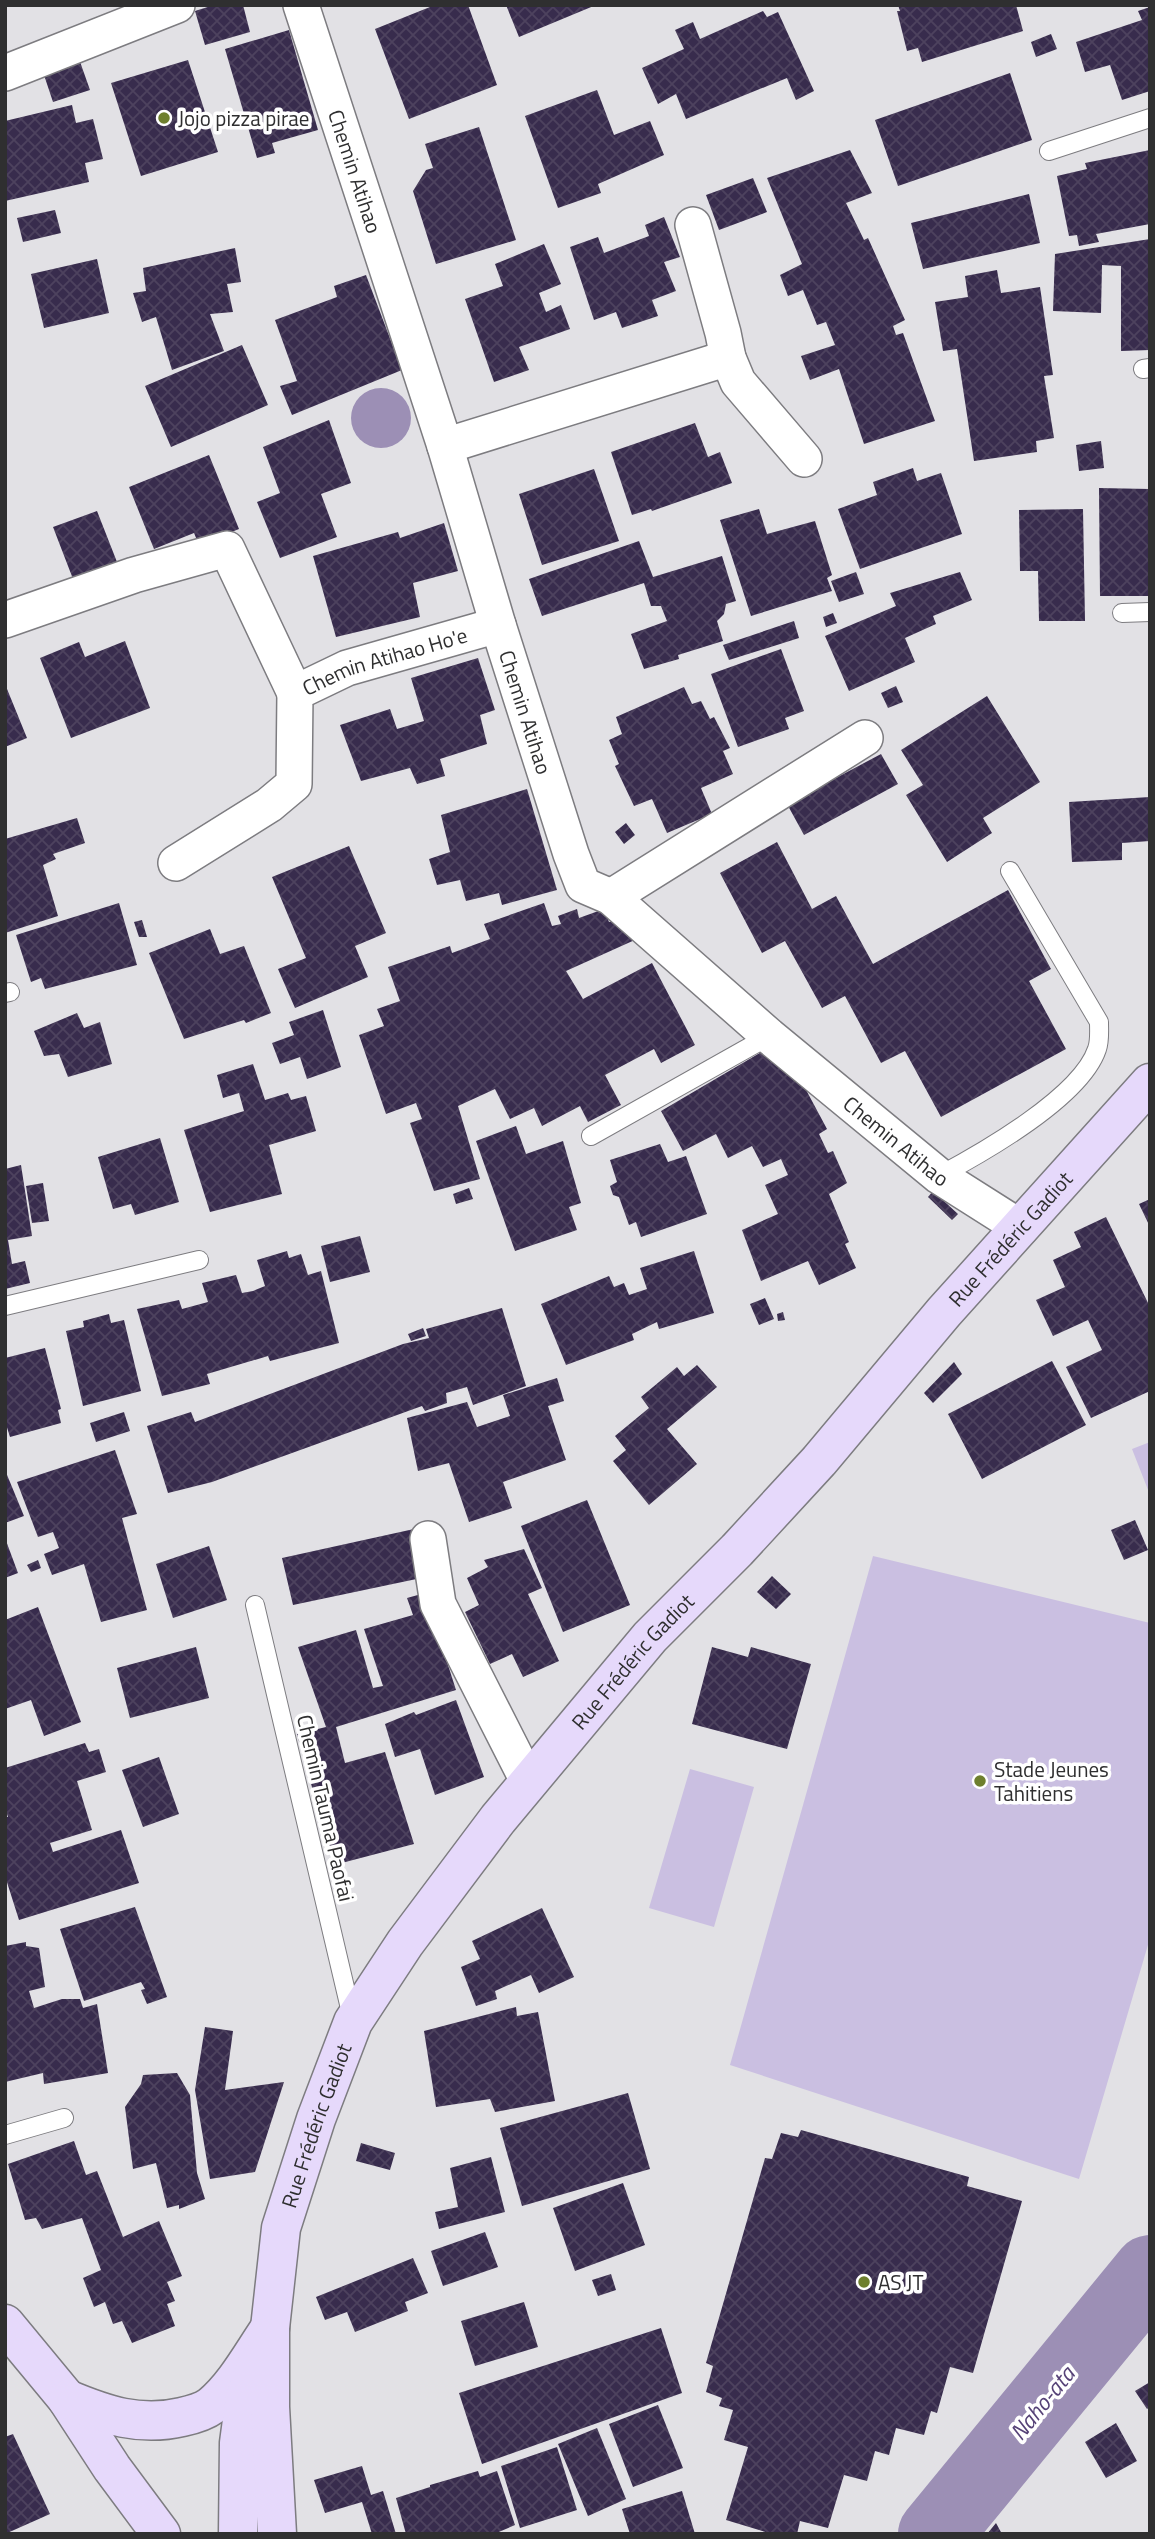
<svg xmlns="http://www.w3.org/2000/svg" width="1155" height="2539" font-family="'Titillium Web',sans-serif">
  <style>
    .garden { fill: #cabfe1 }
    .water { fill: #9c8fb5 }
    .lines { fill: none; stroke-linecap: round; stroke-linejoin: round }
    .river { stroke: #9c8fb5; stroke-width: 74 }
    .building { fill: url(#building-cross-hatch) }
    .service-casing { stroke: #7d7c80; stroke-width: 20 }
    .minor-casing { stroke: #7d7c80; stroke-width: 38 }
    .secondary-casing { stroke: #7d7c80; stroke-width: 41 }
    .service { stroke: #fff; stroke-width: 18 }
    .minor { stroke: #fff; stroke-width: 35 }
    .secondary { stroke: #e6d9fb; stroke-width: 38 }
    .poi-dot { fill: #6e7f2e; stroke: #fff; stroke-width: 2.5 }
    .labels { text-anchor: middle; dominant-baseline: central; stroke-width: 7; stroke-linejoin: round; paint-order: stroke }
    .poi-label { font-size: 21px; fill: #2f2f30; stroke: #fff; text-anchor: start }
    .street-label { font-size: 21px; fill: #2f2f30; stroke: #fff }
    .water-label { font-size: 23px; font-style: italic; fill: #564277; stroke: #fff }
  </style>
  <defs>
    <pattern id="building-cross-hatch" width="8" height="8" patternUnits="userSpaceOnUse" patternTransform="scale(1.75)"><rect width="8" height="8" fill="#382c4d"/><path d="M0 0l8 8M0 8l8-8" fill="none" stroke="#4d425e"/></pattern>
  </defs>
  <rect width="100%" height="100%" fill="#e2e1e5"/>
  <path class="garden" d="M1150,1442V1495L1132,1449Z
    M873,1556L1150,1623V1938L1079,2179L730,2065Z
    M690,1769L754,1787L714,1927L649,1908Z"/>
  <path class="water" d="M351 418a30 30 0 1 1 60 0a30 30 0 1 1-60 0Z"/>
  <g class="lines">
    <path class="river" d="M935,2534L1150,2272"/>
  </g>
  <path class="building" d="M214,5H243L250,32L205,45L195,11Z
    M435,5H468L497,85L409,119L375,29Z
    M506,5H596L519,37Z
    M898,5H1016L1023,31L922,62L918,48L907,51L897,11H900Z
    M1150,7V91L1122,100L1110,65L1085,72L1076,42L1142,20L1138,11Z
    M763,11L767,17L778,12L814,91L796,100L787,78L686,119L676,94L658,104L642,68L684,49L675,30L693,22L700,39Z
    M289,30L318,130L272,143L275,153L257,158L225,49Z
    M1051,34L1057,49L1036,57L1031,42Z
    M78,56L90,90L53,102L42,69Z
    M188,60L218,152L141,176L111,83Z
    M1010,73L1032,140L898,186L875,120Z
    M597,90L614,135L650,121L664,155L598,184L601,193L558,208L525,116Z
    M72,105L76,123L93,119L103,159L85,163L89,182L5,201V121Z
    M479,127L516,240L436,264L413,191L426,170L433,168L425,144Z
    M850,150L872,193L846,203L864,240L868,238L905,320L893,326L896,335L903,333L935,421L864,444L839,369L810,380L801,356L835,345L826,322L817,325L803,290L788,296L780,275L802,264L767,178Z
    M1150,150V224L1096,234L1099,242L1079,246L1077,235L1069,236L1057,176L1087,169L1085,163Z
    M753,178L767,212L719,230L706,195Z
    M1029,194L1040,243L923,269L911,223Z
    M55,210L61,233L23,242L17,218Z
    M664,217L680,257L664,262L676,291L652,300L658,316L622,328L616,312L594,320L570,247L598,237L604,253L649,236L645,225Z
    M1150,239V350L1121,351V266L1102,265L1101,313L1053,311L1055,254Z
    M544,244L561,284L539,293L546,312L561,305L570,329L519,347L529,370L494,382L465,299L503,286L495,264Z
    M235,248L241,282L227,284L233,312L210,314L224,351L172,370L156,317L142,322L133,293L146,291L143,268Z
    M97,259L109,313L44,328L31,274Z
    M997,270L1001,293L1040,287L1053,375L1044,376L1054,438L1036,441L1037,452L974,461L957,349L943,351L935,302L968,297L965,276Z
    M366,275L402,370L292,415L280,386L297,381L275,320L337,297L334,286Z
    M242,345L268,405L171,447L145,386Z
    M329,420L351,483L321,494L337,537L280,558L257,502L280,493L263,447Z
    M695,423L708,457L720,452L732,483L652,511L651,509L632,515L611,452Z
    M1101,441L1104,468L1079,471L1076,445Z
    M209,455L239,529L199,545L194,533L154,549L129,487Z
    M913,468L917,481L941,473L962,534L860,569L838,509L877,495L873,482Z
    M594,469L619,541L542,565L519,494Z
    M1099,488L1150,489V596H1100Z
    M759,509L767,534L815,521L832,575L827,578L832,591L751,616L720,520Z
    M1083,509L1085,621H1039L1038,571H1020L1019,510Z
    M97,511L117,562L73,579L53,527Z
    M444,523L458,571L413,583L420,617L336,637L313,556L398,532L400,538Z
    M639,541L653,577L722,556L736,601L726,604L724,614L717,621L723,641L678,655L679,659L644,669L631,634L667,621L661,606H651L644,583L542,616L529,579Z
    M856,572L864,594L839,602L831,581Z
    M960,572L972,600L933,616L936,624L905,638L915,662L849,691L825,636L896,606L890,593Z
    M833,613L837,623L826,627L823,617Z
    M794,621L799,638L729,660L723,645Z
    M125,641L150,708L71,738L40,658L79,642L85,657Z
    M781,649L804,711L785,718L789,729L738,747L711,674Z
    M478,658L495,710L480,715L487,744L440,759L445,776L417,784L410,768L361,781L340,725L390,709L397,729L424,721L411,678Z
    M5,684L27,738L5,747Z
    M896,686L903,702L888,708L881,693Z
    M684,687L692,704L701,701L710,719L714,717L730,748L723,751L733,774L701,788L712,814L667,833L652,799L634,806L615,766L619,764L609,740L622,734L616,717Z
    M987,696L1040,782L983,818L992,833L947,862L906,795L923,785L901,750Z
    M881,754L898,784L804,835L787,804Z
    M527,789L557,890L502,905L499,893L466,901L460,880L437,885L429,859L450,852L441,815Z
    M1150,797V841L1122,843V860L1072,862L1069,802Z
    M77,818L85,843L53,854L56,859L43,865L58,916L5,933V839Z
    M626,823L635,835L624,844L615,832Z
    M777,842L812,909L836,896L873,964L1008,890L1051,969L1029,981L1066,1049L941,1117L905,1051L881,1063L845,996L822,1008L785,941L762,953L720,873Z
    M349,846L386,933L355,946L368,977L295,1008L278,969L306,958L272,877Z
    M119,903L137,965L45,989L41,978L31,982L16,935Z
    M544,903L552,926L561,924L558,916L577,909L579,918L604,909L609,922L629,916L637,939L566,971L583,999L652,963L695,1045L661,1063L654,1049L605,1075L621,1105L588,1122L580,1106L542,1126L534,1108L510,1119L495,1089L458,1106L480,1179L434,1191L410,1123L422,1119L416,1103L386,1114L359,1035L384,1026L377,1009L400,1001L388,967L450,946L452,953L490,939L484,924Z
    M142,920L147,937H139L134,922Z
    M210,929L220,954L244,946L271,1013L246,1023L244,1020L184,1039L149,953Z
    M323,1010L341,1067L307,1079L300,1057L280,1064L272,1043L294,1035L289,1022Z
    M77,1013L84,1028L100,1022L112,1064L68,1077L59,1054L44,1056L34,1031Z
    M770,1047L797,1073L827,1129L819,1134L828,1153L833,1151L847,1183L829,1194L849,1242L845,1244L856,1268L819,1285L808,1261L761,1281L742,1230L778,1214L765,1185L788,1175L781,1159L763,1167L752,1146L728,1158L716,1134L683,1151L661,1111Z
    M253,1064L265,1100L288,1093L291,1100L306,1096L316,1131L269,1145L282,1194L210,1212L184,1130L244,1111L239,1093L223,1098L217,1075Z
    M516,1126L526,1154L563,1141L581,1203L569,1207L577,1230L515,1251L476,1141Z
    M160,1138L179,1202L135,1215L131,1204L113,1209L98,1157Z
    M660,1144L668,1162L686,1156L707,1214L641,1237L636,1222L629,1225L619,1197L613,1195L610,1186L617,1182L610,1160Z
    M21,1165L32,1236L8,1240L12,1264L25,1261L30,1283L5,1289V1169Z
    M43,1183L49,1221L32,1223L26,1186Z
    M469,1188L473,1199L456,1204L453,1194Z
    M933,1191L958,1214L952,1220L928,1197Z
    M1150,1199V1227L1139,1204Z
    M1106,1217L1150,1307V1391L1091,1418L1066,1367L1102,1350L1088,1320L1053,1336L1036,1300L1065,1287L1053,1260L1081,1247L1074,1232Z
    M360,1236L370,1272L330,1282L321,1246Z
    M287,1251L289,1258L301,1254L308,1275L321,1271L339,1343L270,1361L268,1356L207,1374L210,1384L162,1396L137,1309L179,1300L182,1309L208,1302L202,1283L236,1275L242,1293L253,1291L265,1286L257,1260Z
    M694,1251L714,1313L659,1329L657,1322L632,1334L634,1340L566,1365L541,1304L609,1276L614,1287L624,1283L629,1295L647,1289L640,1268Z
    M765,1298L774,1319L759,1325L750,1304Z
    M502,1308L526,1386L473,1405L467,1387L446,1393L447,1403L425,1411L422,1406L212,1482L168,1493L147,1426L191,1412L195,1422L403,1344L429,1338L426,1329Z
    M783,1312L785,1320L778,1321L777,1314Z
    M109,1314L111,1323L124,1320L141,1391L83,1406L66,1331L84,1327L83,1321Z
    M423,1328L426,1336L411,1341L408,1334Z
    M45,1348L61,1409L58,1410L61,1423L10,1437L5,1421V1358Z
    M1052,1361L1086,1425L982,1479L948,1414Z
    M954,1362L962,1374L933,1403L924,1393Z
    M697,1365L717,1387L667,1429L697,1464L649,1505L613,1461L626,1450L615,1436L649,1408L641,1397L677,1367L684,1376Z
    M557,1378L564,1401L548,1406L566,1460L503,1482L512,1508L469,1522L449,1463L418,1471L407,1418L467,1402L477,1427L510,1416L503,1395Z
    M124,1412L130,1431L96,1442L90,1423Z
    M115,1450L137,1514L122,1518L147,1610L101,1622L84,1564L52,1575L44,1554L59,1548L53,1532L38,1537L17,1482Z
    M5,1470L24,1516L5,1523Z
    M587,1500L630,1605L563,1632L521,1526Z
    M1135,1520L1148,1550L1124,1560L1111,1530Z
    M414,1529L426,1577L293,1605L282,1558Z
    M5,1538L18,1573L5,1578Z
    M209,1546L227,1600L173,1618L156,1564Z
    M524,1549L542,1588L528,1594L559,1661L523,1677L512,1654L490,1664L465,1612L479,1605L467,1578L488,1567L484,1560Z
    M38,1560L41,1568L31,1572L27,1565Z
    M772,1576L791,1594L776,1609L757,1592Z
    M425,1593L456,1690L336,1727L345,1763L385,1752L414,1844L334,1865L297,1734L326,1727L298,1647L356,1630L373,1688L383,1686L364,1629L413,1615L407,1598Z
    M38,1607L81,1722L44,1736L31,1700L5,1709V1620Z
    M196,1647L209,1698L130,1718L117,1668Z
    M712,1647L748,1657L751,1647L811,1664L787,1749L692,1724Z
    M456,1700L484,1777L435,1795L420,1749L395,1757L385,1724L414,1712L416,1715Z
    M85,1743L89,1752L99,1749L106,1772L77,1781L92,1830L50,1843L53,1852L121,1830L139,1883L19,1920L5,1876V1817H8L5,1808V1768Z
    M159,1757L179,1814L143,1827L122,1770Z
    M135,1907L167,1997L147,2004L141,1990L145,1989L141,1982L84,2001L60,1929Z
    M542,1908L574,1977L539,1993L531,1975L495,1991L497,1999L476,2006L461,1967L480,1959L472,1941Z
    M26,1942V1946L39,1948L45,1987L29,1991L34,2008L62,1999H80L83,2008L97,2004L108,2073L44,2084L43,2073L5,2082V1946Z
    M516,2007L517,2016L538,2012L555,2101L495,2112L490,2099L436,2107L424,2031Z
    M205,2027L233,2031L225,2090L284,2082L255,2172L210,2179L195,2090Z
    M177,2073L190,2095L197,2173L205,2199L179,2209V2205L167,2208L156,2163L133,2169L125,2107L141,2084L143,2075Z
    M628,2093L650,2169L522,2206L500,2128Z
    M801,2130L969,2177L967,2186L1022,2201L973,2373L950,2367L937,2413L931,2411L924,2435L896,2428L889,2455L875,2451L867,2481L844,2475L828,2528L800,2521L797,2534H772L726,2520L748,2447L724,2440L733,2410L719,2406L722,2398L706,2392L713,2366L706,2363L765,2158L772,2159L781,2133L798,2137Z
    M74,2141L86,2175L97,2171L123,2237L159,2221L182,2276L167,2282L175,2301L167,2304L175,2326L132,2343L122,2321L113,2324L105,2302L94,2307L83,2278L101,2270L82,2218L42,2229L36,2218L25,2220L8,2164Z
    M361,2143L395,2153L390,2170L356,2161Z
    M491,2157L505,2212L439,2229L435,2212L458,2207L450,2168Z
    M623,2183L645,2245L575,2271L553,2208Z
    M485,2232L498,2267L443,2286L431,2251Z
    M413,2258L428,2293L405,2302L408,2311L355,2332L347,2312L325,2320L316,2297Z
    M611,2274L616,2290L598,2296L592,2280Z
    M524,2302L538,2347L475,2366L461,2321Z
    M661,2328L682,2393L482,2464L459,2393Z
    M1150,2382V2407L1147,2409L1135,2391Z
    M658,2405L683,2468L633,2487L609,2424Z
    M1116,2423L1137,2461L1106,2478L1085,2442Z
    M597,2428L626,2499L588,2516L558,2444Z
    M13,2434L50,2514L5,2534V2437Z
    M557,2447L577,2510L520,2528L501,2466Z
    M362,2466L371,2495L383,2491L396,2534H372L362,2502L325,2513L314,2480Z
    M478,2471L480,2477L497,2471L515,2525L494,2534H406L396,2498L430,2487V2485Z
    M682,2491L695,2534H630L622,2509Z
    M996,2523L1002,2534H987Z"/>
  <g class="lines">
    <g class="service-casing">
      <path id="service" d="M1049,151L1150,118
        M1143,369L1150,368
        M1122,613L1150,612
        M5,993L10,992
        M591,1136L769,1036
        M939,1176C982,1153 1081,1097 1097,1049C1100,1041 1099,1031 1099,1022L1010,871
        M5,1306L199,1260
        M255,1605L352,2017
        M5,2135L64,2118"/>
    </g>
    <g class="minor-casing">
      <g id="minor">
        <path id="s1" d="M301,5L445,446L498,625L571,854L583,885L611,897L769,1036L939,1176L1021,1228"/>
        <path d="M5,73L177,5"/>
        <path d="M693,225L723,333L728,358L738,382L804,459"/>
        <path d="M445,446L728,358"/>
        <path d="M5,620L134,575L227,549L295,693"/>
        <path id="s2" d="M176,863L269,805L294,784L295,693L347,668L498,625"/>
        <path d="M611,897L865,738"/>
        <path d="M428,1539L438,1604L528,1781"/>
      </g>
    </g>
    <g class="secondary-casing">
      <g id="secondary">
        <path d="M5,2324L67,2399L112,2468L161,2534"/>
        <path d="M67,2399C105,2415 140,2427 182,2417C191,2415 203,2412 211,2406C236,2385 252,2354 270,2328"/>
        <path d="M238,2534L239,2443L245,2398L257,2363"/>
        <path id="s3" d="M277,2534L270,2407V2328L281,2228L316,2119L353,2022L405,1943L498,1819L650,1637L737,1550L819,1461L944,1312L1150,1083"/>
      </g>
    </g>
    <use href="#service" class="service"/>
    <use href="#minor" class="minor"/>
    <use href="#secondary" class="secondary"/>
  </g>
  <g class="poi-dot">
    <circle cx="164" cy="118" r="7"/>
    <circle cx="980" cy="1781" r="7"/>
    <circle cx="864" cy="2282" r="7"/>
  </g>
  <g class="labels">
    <g class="poi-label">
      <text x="178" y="118">Jojo pizza pirae</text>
      <text x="994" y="1769">Stade Jeunes<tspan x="994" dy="24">Tahitiens</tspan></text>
      <text x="878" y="2282">AS JT</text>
    </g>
    <g class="street-label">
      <text stroke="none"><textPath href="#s1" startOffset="175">Chemin Atihao</textPath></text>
      <text stroke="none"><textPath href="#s2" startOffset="329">Chemin Atihao Ho'e</textPath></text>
      <text stroke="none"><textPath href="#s1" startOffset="742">Chemin Atihao</textPath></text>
      <text stroke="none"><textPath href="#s1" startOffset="1330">Chemin Atihao</textPath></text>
      <text stroke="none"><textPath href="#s3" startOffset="1549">Rue Frédéric Gadiot</textPath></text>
      <text stroke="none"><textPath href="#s3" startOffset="982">Rue Frédéric Gadiot</textPath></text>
      <text transform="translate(326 1808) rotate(77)">Chemin Tauma Paofai</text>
      <text stroke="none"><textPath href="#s3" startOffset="415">Rue Frédéric Gadiot</textPath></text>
    </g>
    <g class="water-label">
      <text transform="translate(1042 2403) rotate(-51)">Naho-ata</text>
    </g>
  </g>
  <rect width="1155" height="2539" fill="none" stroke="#2f2f30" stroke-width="14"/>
</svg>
